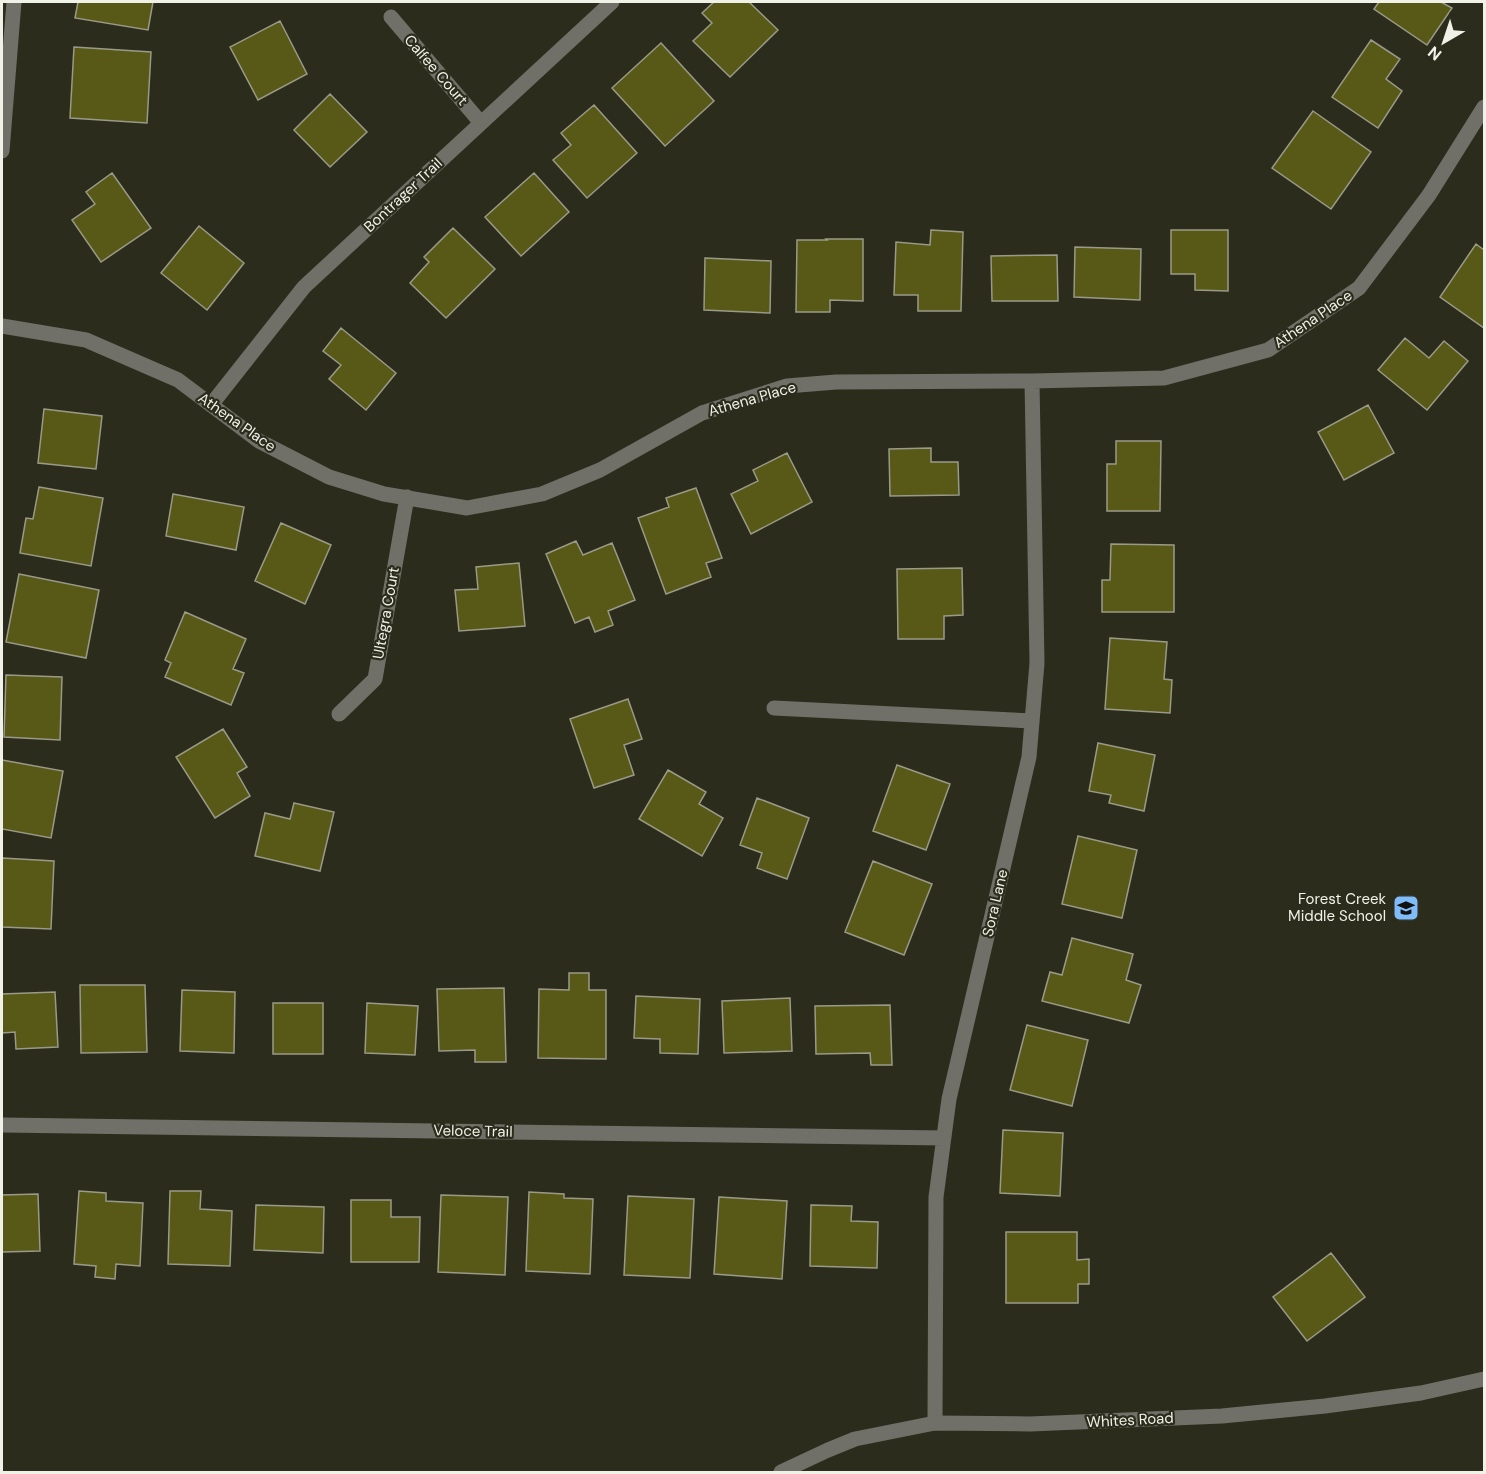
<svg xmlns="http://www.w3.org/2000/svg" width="1486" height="1474" font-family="'DM Sans',sans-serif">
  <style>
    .building { fill: #585817; stroke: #999a88; stroke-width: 1.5 }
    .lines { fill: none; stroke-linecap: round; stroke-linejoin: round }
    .minor { stroke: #707069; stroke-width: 15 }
    .tertiary { stroke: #707069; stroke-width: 15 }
    .labels { text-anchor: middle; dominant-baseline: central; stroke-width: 4.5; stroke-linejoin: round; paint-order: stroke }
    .street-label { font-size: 15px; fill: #f0f1e7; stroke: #2c2c1d }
    .poi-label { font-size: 15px; fill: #f0f1e7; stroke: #2c2c1d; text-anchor: end }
  </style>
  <rect width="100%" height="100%" fill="#2c2c1d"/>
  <path class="building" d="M78,2H153L148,30L75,18Z
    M714,2H749L778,30L730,77L693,41L712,23L702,13Z
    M1379,2H1441L1452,8L1427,45L1374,9Z
    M280,21L307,74L258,100L230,47Z
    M1371,40L1400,59L1386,79L1402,91L1378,128L1332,97Z
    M661,43L714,101L665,146L612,88Z
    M74,47L151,52L147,123L70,118Z
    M330,94L367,132L330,167L294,130Z
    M594,105L637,153L587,198L553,160L571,145L561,133Z
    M1313,111L1371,152L1331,209L1272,168Z
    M112,173L151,228L101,262L72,220L95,204L86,192Z
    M534,173L569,212L521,256L485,217Z
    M199,226L244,263L207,310L161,273Z
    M453,228L495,269L446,318L410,283L429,262L424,257Z
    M931,230L963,232L961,311H918V295H894L896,242L930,245Z
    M1171,230H1228V291L1195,290V274H1171Z
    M826,239H863V301L830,300V312H796L797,240H827Z
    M1476,244L1484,250V328L1440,297Z
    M1075,247L1141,249L1140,300L1074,297Z
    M1057,255L1058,301H992L991,256Z
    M705,258L771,261L770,313L704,310Z
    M341,328L396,373L366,410L329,379L341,365L323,351Z
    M1405,338L1429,358L1444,341L1468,361L1427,410L1378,370Z
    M1368,405L1394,453L1344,480L1318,432Z
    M44,409L102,416L96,469L38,463Z
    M1116,441H1161L1160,511H1107V464H1116Z
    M931,448V462H958L959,495L890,496L889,449Z
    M787,453L812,502L751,534L731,494L758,481L753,470Z
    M39,487L103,498L91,566L20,553L26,518L33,519Z
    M696,488L722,558L706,563L711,577L666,594L638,518L669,507L666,498Z
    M173,494L244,507L236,550L166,536Z
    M281,523L331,545L305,604L255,581Z
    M576,541L583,555L612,543L635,600L608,611L613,625L595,632L589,617L575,623L546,554Z
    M1111,544L1174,545V612H1102V580H1110Z
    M519,563L525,626L459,631L455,590L478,589L476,567Z
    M962,568L963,615L944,616V639H898L897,569Z
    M19,574L99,590L86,658L6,642Z
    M185,612L246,639L233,669L244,673L231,705L165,677L171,663L165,660Z
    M1110,638L1167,642L1164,679L1172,680L1170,713L1105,709Z
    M6,675L62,677L60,740L4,737Z
    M628,699L642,739L624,745L634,775L594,788L570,719Z
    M223,729L247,767L237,773L250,796L215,818L176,757Z
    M1098,743L1155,755L1144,811L1109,803L1111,795L1089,791Z
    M2,760L63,771L51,838L2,829Z
    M897,765L950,784L926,850L873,831Z
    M668,770L706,792L699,804L723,818L702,856L639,819Z
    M757,798L809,818L787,879L757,868L762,853L740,845Z
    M294,803L334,812L320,871L255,856L265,813L290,819Z
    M1078,836L1137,850L1122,918L1062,904Z
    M2,858L54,861L51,929L2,927Z
    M873,861L932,884L904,955L845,932Z
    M1072,938L1133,954L1126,980L1141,985L1129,1023L1042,1001L1050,972L1062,975Z
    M569,973H589V990H606V1059L538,1058L539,989L569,990Z
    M80,985H145L147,1052L81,1053Z
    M504,988L506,1062H475V1050L439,1051L437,989Z
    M182,990L235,992L234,1053L180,1051Z
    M55,992L58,1047L16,1049L15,1032L2,1033V994Z
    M636,996L700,999L698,1054L660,1053V1039L634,1038Z
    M790,998L792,1051L724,1053L722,1001Z
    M273,1003H323V1054H273Z
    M367,1003L418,1006L415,1055L365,1053Z
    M890,1005L892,1065H871L870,1053L816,1054L815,1006Z
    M1027,1025L1088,1040L1072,1106L1010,1090Z
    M1003,1130L1063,1133L1060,1196L1000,1193Z
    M79,1191L106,1193V1201L143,1203L140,1266L116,1264L115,1279L95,1277L96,1266L74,1264Z
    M170,1191H201L200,1209L232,1211L230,1266L168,1264Z
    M529,1192L564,1194V1198L593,1199L590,1274L526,1271Z
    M38,1194L40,1251L2,1252V1195Z
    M441,1195L508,1197L505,1275L438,1272Z
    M628,1196L694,1199L690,1278L624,1275Z
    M719,1197L787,1201L782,1279L714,1274Z
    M351,1200H391V1217H420L419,1262H351Z
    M256,1205L324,1207L323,1253L254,1250Z
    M811,1205L852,1206L851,1221L878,1222L877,1268L810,1266Z
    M1006,1232H1077V1260L1089,1259V1284H1078V1303H1006Z
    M1331,1253L1365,1297L1307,1341L1273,1297Z"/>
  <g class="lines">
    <path class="minor" d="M391,17L481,123
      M2,151L14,2
      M2,326L86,340L178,380L259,441L329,477L384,494L467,508L542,494L600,470L702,413L787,386L836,382L1032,381L1164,378L1268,350L1359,288L1429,195L1484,107
      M211,405L304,287L612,2
      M774,708L1032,721
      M339,714L375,679L407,497
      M2,1125L944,1138
      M935,1423L936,1197L949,1099L1029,757L1037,663L1032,381"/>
    <path class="tertiary" d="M781,1472L828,1450L855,1439L935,1423L1030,1424L1222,1416L1325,1406L1421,1393L1484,1379"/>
  </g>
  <defs>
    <g id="school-square" transform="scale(1.35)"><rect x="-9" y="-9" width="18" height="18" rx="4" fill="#81bcfa" stroke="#2c2c1d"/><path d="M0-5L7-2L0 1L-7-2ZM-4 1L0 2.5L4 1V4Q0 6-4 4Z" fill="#111"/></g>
  </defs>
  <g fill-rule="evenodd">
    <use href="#school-square" x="1406" y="908"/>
  </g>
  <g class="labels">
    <g class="street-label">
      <text transform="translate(436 70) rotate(49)">Calfee Court</text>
      <text transform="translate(403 195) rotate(-43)">Bontrager Trail</text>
      <text transform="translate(1313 319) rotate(-34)">Athena Place</text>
      <text transform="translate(752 399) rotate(-16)">Athena Place</text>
      <text transform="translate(237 422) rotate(35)">Athena Place</text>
      <text transform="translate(386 613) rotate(-80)">Ultegra Court</text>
      <text transform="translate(995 903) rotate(-77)">Sora Lane</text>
      <text transform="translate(473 1131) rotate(1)">Veloce Trail</text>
      <text transform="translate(1130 1420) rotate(-3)">Whites Road</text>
    </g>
    <g class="poi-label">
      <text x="1386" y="899">Forest Creek<tspan x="1386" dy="17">Middle School</tspan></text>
    </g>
  </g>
  <rect width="1486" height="1474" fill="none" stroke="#f0f1e7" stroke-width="6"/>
  <g transform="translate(1444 42) rotate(219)" stroke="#2c2c1d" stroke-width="4.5" paint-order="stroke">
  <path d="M0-4.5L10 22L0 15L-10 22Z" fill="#f0f1e7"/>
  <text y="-9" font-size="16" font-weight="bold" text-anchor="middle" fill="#f0f1e7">N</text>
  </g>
</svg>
